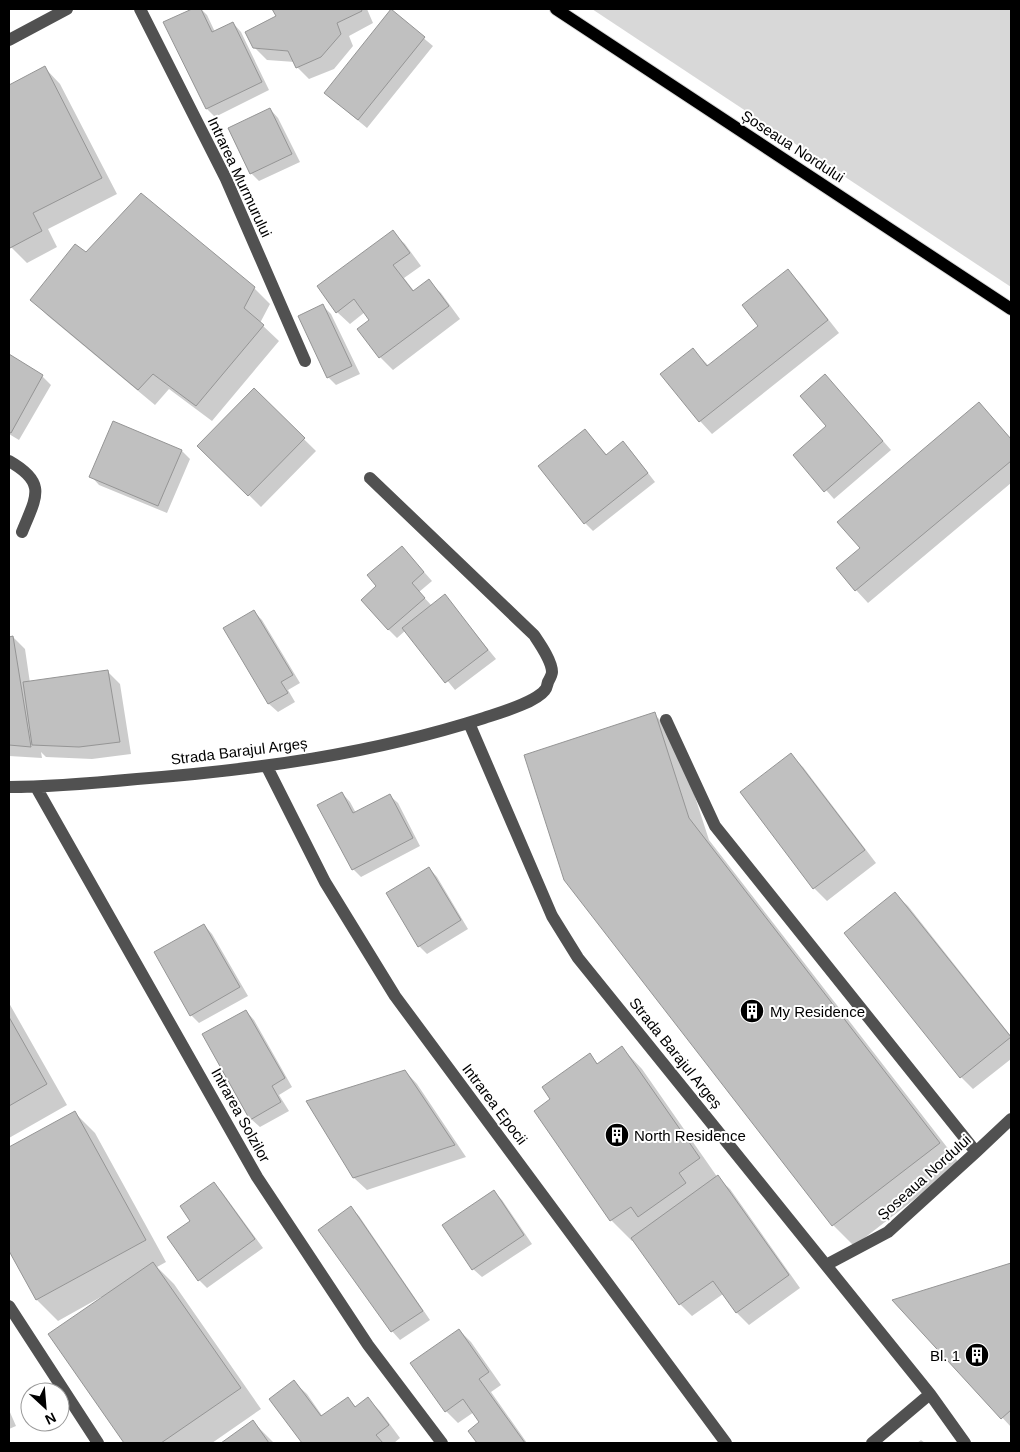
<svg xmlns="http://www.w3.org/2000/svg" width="1020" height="1452" font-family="Helvetica,sans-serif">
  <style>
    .green { fill: #d8d8d8 }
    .shadow { fill: #0003 }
    .building { fill: #c0c0c0; stroke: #959595 }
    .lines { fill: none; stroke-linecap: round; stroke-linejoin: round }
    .major-casing { stroke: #dbdbdb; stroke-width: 14 }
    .minor { stroke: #515151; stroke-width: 12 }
    .major { stroke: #000; stroke-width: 12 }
    .labels { text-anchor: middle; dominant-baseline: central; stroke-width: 4; stroke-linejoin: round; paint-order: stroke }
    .street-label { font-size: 15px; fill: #000; stroke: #fff }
    .poi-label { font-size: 15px; fill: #000; stroke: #fff; text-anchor: start }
  </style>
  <rect width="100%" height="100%" fill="#fff"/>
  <path class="green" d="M592,9H1011V287Z"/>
  <path class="shadow" d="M195,9H201L207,15L215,32L233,23L241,32L269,90L215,117L207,109L165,23Z
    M274,9H367L373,23L349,36L353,46L334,69L309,79L297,67L295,62L267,60L254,47L277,17Z
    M391,11L433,46L367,128L325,93Z
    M45,68L60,84L117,194L48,229L57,247L27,263L11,247L9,242V86Z
    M270,109L278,118L300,162L259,181L251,173Z
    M392,232L405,244L421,266L404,278L414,291L428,281L441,293L460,319L393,370L380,357L359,329L371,321L365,312L350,324L337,312Z
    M86,254L254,288L270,304L260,323L279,341L212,421L169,389L155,405L48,316L32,300Z
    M788,271L800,283L839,333L712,434L700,421L693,350L709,366L760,326Z
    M323,306L331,314L360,374L336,385L328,377Z
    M9,355L42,376L51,385L19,440L9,434Z
    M833,384L891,450L834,499L795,455L827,426Z
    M254,390L316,451L261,507L199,446Z
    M979,403L1011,439V483L868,603L856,590L861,549Z
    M114,422L182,451L190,459L167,513L99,485L91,476Z
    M585,430L607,455L631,451L655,482L593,531L585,523Z
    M410,556L432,581L419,592L432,606L445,596L496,659L455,690L406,630L397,638L388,629Z
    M254,612L262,620L300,683L288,690L295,702L278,712L269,704L225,629Z
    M13,637L25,649L30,683L108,672L120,684L131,754L92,759L46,757L41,752L42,758L9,756V638Z
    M654,714L675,735L709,840L960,1164L854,1246L833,1225L565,879Z
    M791,755L803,767L876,863L827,901L814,888L741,793Z
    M342,793L350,802L356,813L389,795L398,803L420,846L361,877L353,869Z
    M429,868L437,877L468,929L427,954L419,946Z
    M895,894L908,906L1011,1036V1059L973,1089L961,1077Z
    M204,925L212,934L248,996L199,1023L191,1015Z
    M9,1003L67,1105L9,1138Z
    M246,1011L254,1020L292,1087L279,1095L289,1111L260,1127L251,1119Z
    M622,1048L642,1069L718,1178L730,1189L800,1288L749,1325L737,1313L723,1294L692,1316L680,1304L634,1240L632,1241L611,1220L535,1111L552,1099L590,1055L598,1064Z
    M405,1071L417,1084L466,1157L367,1190L354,1178L307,1102Z
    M74,1112L95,1133L166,1262L157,1267L174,1284L261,1409L212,1443H125L50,1334L102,1298L101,1297L58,1321L37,1300L9,1248V1149Z
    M214,1184L222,1192L263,1248L207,1288L199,1280L192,1221Z
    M493,1191L502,1200L532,1244L482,1277L473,1269L444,1225Z
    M351,1208L359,1216L430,1320L400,1340L392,1331Z
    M1011,1265V1427L894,1300Z
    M459,1330L471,1342L501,1385L491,1392L527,1443H479L470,1431L481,1423L474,1412L458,1423L446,1411Z
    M294,1382L307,1394L323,1417L348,1398L356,1407L368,1399L380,1411L400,1438L394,1443H303L271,1399Z
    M9,1410L16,1426L9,1429Z
    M253,1422L274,1443H223Z
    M921,1440L925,1443H917Z"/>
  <path class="building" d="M192,9H201L212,32L233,22L262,82L206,109L163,22Z
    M272,9H361L362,11L337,23L341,34L321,57L296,68L288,51L253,48L245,32L276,16Z
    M391,9L425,37L358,120L324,93Z
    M45,66L102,178L33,213L42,231L10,248L9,245V85Z
    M270,108L292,154L250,174L228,128Z
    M141,193L255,287L244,308L264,325L196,406L153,374L138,390L30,300L75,244L86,252Z
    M393,230L410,253L393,265L413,291L429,279L449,306L379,358L357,329L369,320L354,299L336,313L317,286Z
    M788,269L828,320L699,422L660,374L693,348L707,366L758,326L742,305Z
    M323,304L352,366L327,378L298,316Z
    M9,354L43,375L11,433L9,432Z
    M825,374L883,441L824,492L793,455L826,426L800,396Z
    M254,388L305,438L248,496L197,446Z
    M979,402L1011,439V461L855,591L836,568L860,548L837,522Z
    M113,421L182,450L158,506L89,477Z
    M585,429L606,455L623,441L648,473L584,524L538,466Z
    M402,546L424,572L412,583L425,598L388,630L361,600L376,586L367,575Z
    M445,594L488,650L445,683L402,628Z
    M254,610L293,675L281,682L288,693L268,704L223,628Z
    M13,636L31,747L9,745V637Z
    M108,670L120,742L79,747L32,745L23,682Z
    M655,712L689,818L940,1143L832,1226L564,880L524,755Z
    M791,753L865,850L813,889L740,792Z
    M342,792L353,813L390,794L413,838L352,870L317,805Z
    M429,867L461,920L418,947L386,893Z
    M895,892L1011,1037L960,1078L844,933Z
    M204,924L240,987L190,1016L154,952Z
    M246,1010L285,1078L272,1086L281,1102L250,1120L202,1034Z
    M9,1017L47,1084L9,1106Z
    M622,1046L700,1158L679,1173L686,1183L638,1217L631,1207L610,1221L534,1111L550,1099L542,1087L590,1053L597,1064Z
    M405,1070L455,1145L353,1178L306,1101Z
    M75,1111L146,1240L36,1300L9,1251V1147Z
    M718,1175L789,1275L736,1313L713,1281L679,1305L631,1238Z
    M214,1182L255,1239L198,1281L167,1237L190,1221L180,1206Z
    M494,1190L524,1235L472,1270L442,1225Z
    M351,1206L423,1311L391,1332L318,1230Z
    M153,1262L241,1388L161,1443H124L48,1334Z
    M1011,1263V1410L1001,1419L892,1300Z
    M459,1329L489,1372L479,1379L525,1443H477L468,1431L479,1422L463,1399L445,1412L410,1363Z
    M294,1380L321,1416L348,1397L355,1407L368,1397L389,1425L376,1435L383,1443H302L269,1399Z
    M253,1420L269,1443H221Z"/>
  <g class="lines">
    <g class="major-casing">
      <path id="major" d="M556,9L1011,309"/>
    </g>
    <path class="minor" d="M140,9L226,179L305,361
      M9,40L67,9
      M9,461C48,483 36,497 22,532
      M666,720L715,826L976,1152
      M469,723L552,916L578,958L930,1394L965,1443
      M267,767L325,882L395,996L726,1443
      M9,787C52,787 95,783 137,779C254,770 372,754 484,718C499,713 535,703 545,690C547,688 547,685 548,682C549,680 552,675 552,672C552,661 540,644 534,635L370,478
      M36,787L257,1177L368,1345L442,1443
      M826,1265L888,1232L976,1152L1011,1119
      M9,1306L98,1443
      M872,1443L930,1394"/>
    <use href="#major" class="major"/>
  </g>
  <defs>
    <g id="building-disc" transform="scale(1.25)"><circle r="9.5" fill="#000" stroke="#fff"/><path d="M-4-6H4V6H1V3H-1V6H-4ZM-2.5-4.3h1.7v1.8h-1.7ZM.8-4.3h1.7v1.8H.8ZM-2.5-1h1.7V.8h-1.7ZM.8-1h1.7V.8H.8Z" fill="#fff"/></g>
  </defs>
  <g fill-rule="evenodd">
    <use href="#building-disc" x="752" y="1011"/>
    <use href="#building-disc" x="617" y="1135"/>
    <use href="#building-disc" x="977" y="1355"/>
  </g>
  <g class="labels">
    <g class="street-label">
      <text transform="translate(793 146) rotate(33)">Șoseaua Nordului</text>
      <text transform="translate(240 177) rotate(65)">Intrarea Murmurului</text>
      <text transform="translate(239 751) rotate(-7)">Strada Barajul Argeș</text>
      <text transform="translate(676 1053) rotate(51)">Strada Barajul Argeș</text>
      <text transform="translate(495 1104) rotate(53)">Intrarea Epocii</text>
      <text transform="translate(241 1115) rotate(61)">Intrarea Solzilor</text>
      <text transform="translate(924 1177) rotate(-42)">Șoseaua Nordului</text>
    </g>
    <g class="poi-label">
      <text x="770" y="1011">My Residence</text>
      <text x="634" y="1135">North Residence</text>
      <text x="960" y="1355" text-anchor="end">Bl. 1</text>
    </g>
  </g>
  <rect width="1020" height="1452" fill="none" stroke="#000000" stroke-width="20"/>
  <g transform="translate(45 1407) rotate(154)"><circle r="24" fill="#ffffff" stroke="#999999"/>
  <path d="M0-4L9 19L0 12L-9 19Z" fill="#000000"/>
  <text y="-8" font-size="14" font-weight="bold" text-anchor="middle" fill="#000000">N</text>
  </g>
</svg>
